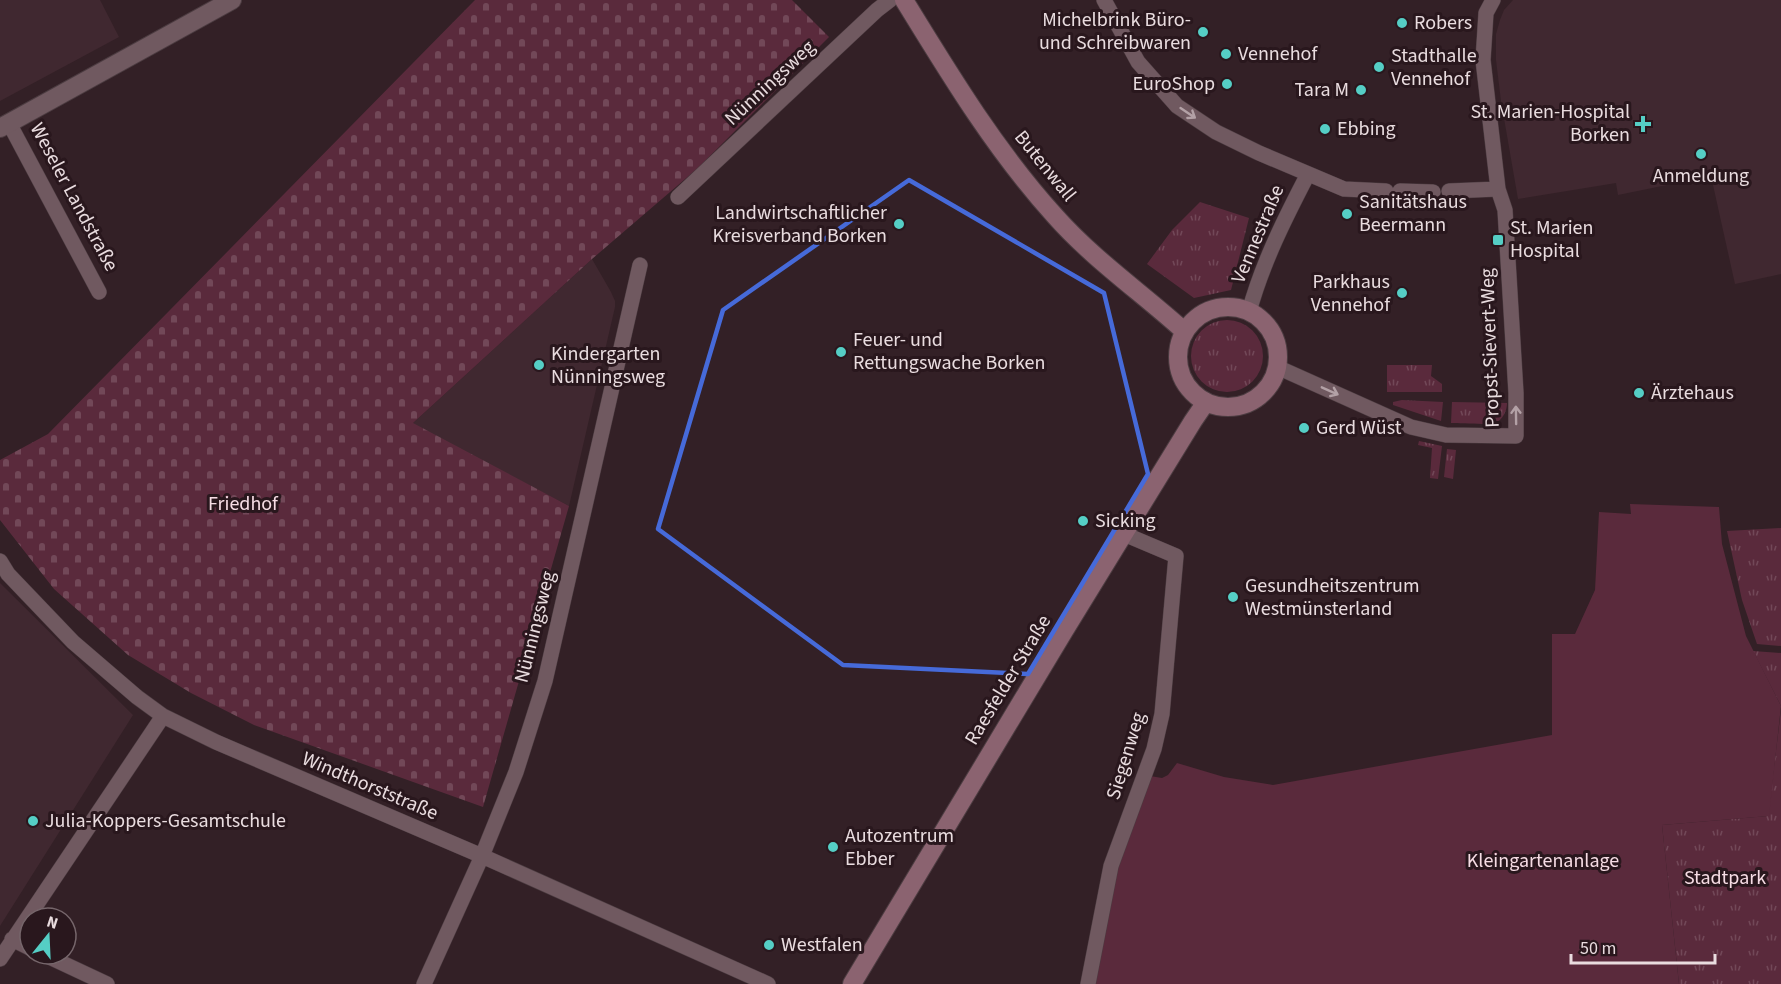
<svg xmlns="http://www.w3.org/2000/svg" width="1781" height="984" font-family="'Source Sans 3',sans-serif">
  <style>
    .built { fill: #402830 }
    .grass { fill: url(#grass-tufts) }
    .cemetery { fill: url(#cemetery-stones) }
    .garden { fill: #5a2a3c }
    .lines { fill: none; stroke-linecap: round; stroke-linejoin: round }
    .minor-casing { stroke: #4c3c41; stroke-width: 16 }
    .tertiary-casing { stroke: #4c3c41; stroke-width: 20 }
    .secondary-casing { stroke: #4c3c41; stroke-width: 20 }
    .minor { stroke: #705960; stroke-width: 15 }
    .tertiary { stroke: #705960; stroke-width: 18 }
    .secondary { stroke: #8b6370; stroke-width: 18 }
    .oneway { stroke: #b3a1a6 }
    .marked { fill: none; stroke: #466ad9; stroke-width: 4.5; stroke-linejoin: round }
    .poi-dot { fill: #55cec5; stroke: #29171d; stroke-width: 2 }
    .labels { text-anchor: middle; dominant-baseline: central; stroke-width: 6; stroke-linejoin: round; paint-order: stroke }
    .poi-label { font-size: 20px; fill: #e9dcdf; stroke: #29171d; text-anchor: start }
    .street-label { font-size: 20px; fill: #e9dcdf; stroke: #29171d }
    .park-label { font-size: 20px; fill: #f6dce4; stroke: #29171d }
  </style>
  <defs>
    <pattern id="grass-tufts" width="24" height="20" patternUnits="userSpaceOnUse" patternTransform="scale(1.5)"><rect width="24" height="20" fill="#5a2a3c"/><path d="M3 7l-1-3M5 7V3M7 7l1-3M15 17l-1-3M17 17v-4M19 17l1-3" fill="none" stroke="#724858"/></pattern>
    <pattern id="cemetery-stones" width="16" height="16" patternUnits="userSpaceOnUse" patternTransform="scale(1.5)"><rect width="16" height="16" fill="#5a2a3c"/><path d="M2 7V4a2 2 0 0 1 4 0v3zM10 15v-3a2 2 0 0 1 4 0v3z" fill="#724858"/></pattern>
  </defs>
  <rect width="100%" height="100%" fill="#332026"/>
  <path class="built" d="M0,0H100L119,37L0,101Z
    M1513,0H1781V274L1735,284L1711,176L1618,195L1616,183L1518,199L1501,101L1496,60V34L1500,20L1504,10Z
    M592,259L611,292L615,301V307L569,506L412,424Z
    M0,583L133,715L0,926Z"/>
  <path class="grass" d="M1200,202L1249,218L1231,290L1194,298L1147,264L1172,230Z
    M1191 356a36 36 0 1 1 72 0a36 36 0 1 1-72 0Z
    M1387,365H1432L1431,376L1442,384V392H1387Z
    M1402,400L1443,402L1441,421L1393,405V402Z
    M1452,402L1507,403C1507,410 1503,420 1495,423C1489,425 1459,423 1451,423Z
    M1419,441L1442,446L1438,479L1430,478L1432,448L1418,445Z
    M1447,449L1456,450L1453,479L1444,477Z
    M1781,528V646L1757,644L1742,600L1727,531Z
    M1753,651L1781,653V706Z
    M1781,710V984H1679L1662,825L1768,816Z"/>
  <path class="cemetery" d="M475,0H792L829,37L698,168L592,259L413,423L569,506L483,807L254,725L191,693L128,655L54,589L0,520V460L48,434Z"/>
  <path class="garden" d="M1630,504L1719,507L1722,544L1746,636L1781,706L1769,816L1662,825L1679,984H1094L1106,920L1119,864L1150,776L1162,778L1168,775L1177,763L1224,777L1273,785L1552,735V634H1575L1595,590L1599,512L1631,514Z"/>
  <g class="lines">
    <g class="minor-casing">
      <path id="minor" d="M1104,0L1138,62L1177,106L1216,132L1259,153L1344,189L1386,191
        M9,123L99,292
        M1400,191L1433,192
        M1449,191L1498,189
        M678,197L877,10L890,0
        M1249,312C1262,264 1285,218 1308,174
        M1277,367L1411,427L1446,435L1516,436V393L1505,210L1498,189L1483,60L1486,13L1493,0
        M0,561L8,574L73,642L137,697L163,716L216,742L482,856L768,984
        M12,939L30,948
        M43,954L107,984
        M0,959L163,716
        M424,984L482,856L516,772L545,681L640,265
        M1088,984L1111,866L1154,749L1162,714L1176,556L1124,534"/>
    </g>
    <g class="tertiary-casing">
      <path id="tertiary" d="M0,128L232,0"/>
    </g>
    <g class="secondary-casing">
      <path id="secondary" d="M904,0C950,75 996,151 1055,216C1093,259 1142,293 1184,331
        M1178 357a50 50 0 1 1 100 0a50 50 0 1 1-100 0Z
        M852,984L1064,631L1193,421L1206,402"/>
    </g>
    <use href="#minor" class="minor"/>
    <use href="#tertiary" class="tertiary"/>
    <use href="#secondary" class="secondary"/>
  </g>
  <defs><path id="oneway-shaft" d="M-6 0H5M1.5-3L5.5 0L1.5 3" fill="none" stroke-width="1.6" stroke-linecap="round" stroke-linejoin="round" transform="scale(1.5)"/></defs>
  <g class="oneway">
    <use href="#oneway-shaft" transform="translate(1188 113) rotate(34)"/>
    <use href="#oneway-shaft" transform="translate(1330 391) rotate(24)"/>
    <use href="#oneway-shaft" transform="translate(1516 415) rotate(-91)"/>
  </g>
  <path class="marked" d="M909,180L1104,293L1148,474L1028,674L843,665L658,529L723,310Z"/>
  <g class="poi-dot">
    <circle cx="1402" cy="23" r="6"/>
    <circle cx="1203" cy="32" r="6"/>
    <circle cx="1226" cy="54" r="6"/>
    <circle cx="1379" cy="67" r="6"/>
    <circle cx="1227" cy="84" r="6"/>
    <circle cx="1361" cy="90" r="6"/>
    <path d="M1640 115h6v6h6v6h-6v6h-6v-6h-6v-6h6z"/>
    <circle cx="1325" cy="129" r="6"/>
    <circle cx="1701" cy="154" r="6"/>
    <circle cx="1347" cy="214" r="6"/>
    <circle cx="899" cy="224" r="6"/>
    <rect x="1492" y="234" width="12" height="12" rx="3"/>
    <circle cx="1402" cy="293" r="6"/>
    <circle cx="841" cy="352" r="6"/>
    <circle cx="539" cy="365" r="6"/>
    <circle cx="1639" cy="393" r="6"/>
    <circle cx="1304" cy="428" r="6"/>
    <circle cx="1083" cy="521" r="6"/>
    <circle cx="1233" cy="597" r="6"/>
    <circle cx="33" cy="821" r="6"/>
    <circle cx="833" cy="847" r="6"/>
    <circle cx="769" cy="945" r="6"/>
  </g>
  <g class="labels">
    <g class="poi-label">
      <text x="1191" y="20" text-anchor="end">Michelbrink Büro-<tspan x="1191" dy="23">und Schreibwaren</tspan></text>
      <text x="1414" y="23">Robers</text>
      <text x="1238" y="54">Vennehof</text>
      <text x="1391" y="56">Stadthalle<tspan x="1391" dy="23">Vennehof</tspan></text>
      <text x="1215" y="84" text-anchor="end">EuroShop</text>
      <text x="1349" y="90" text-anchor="end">Tara M</text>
      <text x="1630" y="112" text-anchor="end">St. Marien-Hospital<tspan x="1630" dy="23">Borken</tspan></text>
      <text x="1337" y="129">Ebbing</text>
      <text x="1701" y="176" text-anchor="middle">Anmeldung</text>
      <text x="1359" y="202">Sanitätshaus<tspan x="1359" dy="23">Beermann</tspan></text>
      <text x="887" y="213" text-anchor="end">Landwirtschaftlicher<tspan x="887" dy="23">Kreisverband Borken</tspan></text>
      <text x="1510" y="228">St. Marien<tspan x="1510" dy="23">Hospital</tspan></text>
      <text x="1390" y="282" text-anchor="end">Parkhaus<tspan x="1390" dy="23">Vennehof</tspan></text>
      <text x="853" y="340">Feuer- und<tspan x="853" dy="23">Rettungswache Borken</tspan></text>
      <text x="551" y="354">Kindergarten<tspan x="551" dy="23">Nünningsweg</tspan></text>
      <text x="1651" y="393">Ärztehaus</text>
      <text x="1316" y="428">Gerd Wüst</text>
      <text x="1095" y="521">Sicking</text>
      <text x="1245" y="586">Gesundheitszentrum<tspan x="1245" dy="23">Westmünsterland</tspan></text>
      <text x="45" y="821">Julia-Koppers-Gesamtschule</text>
      <text x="845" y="836">Autozentrum<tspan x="845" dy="23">Ebber</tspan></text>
      <text x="781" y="945">Westfalen</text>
    </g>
    <g class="street-label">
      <text transform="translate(770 83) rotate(-43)">Nünningsweg</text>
      <text transform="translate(1045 166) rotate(51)">Butenwall</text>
      <text transform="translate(74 197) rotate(62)">Weseler Landstraße</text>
      <text transform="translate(1258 234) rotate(-67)">Vennestraße</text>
      <text transform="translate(1490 348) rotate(-92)">Propst-Sievert-Weg</text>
      <text transform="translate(535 627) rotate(-76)">Nünningsweg</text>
      <text transform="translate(1008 680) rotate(-59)">Raesfelder Straße</text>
      <text transform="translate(1126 756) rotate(-73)">Siegenweg</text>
      <text transform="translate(370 786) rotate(23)">Windthorststraße</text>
    </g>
    <g class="park-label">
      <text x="243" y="504">Friedhof</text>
      <text x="1543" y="861">Kleingartenanlage</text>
      <text x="1725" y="878">Stadtpark</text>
    </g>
  </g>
  <g transform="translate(48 936) rotate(18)"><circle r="28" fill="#29171d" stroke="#76666b" stroke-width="1.5"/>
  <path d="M0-4.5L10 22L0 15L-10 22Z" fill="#55cec5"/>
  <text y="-9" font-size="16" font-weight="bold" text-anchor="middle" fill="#e9dcdf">N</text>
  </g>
  <path d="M1571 954v9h144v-9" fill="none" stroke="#e9dcdf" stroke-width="3"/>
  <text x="1580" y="954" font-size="18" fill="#e9dcdf" stroke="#29171d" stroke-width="4.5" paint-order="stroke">50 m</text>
</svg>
